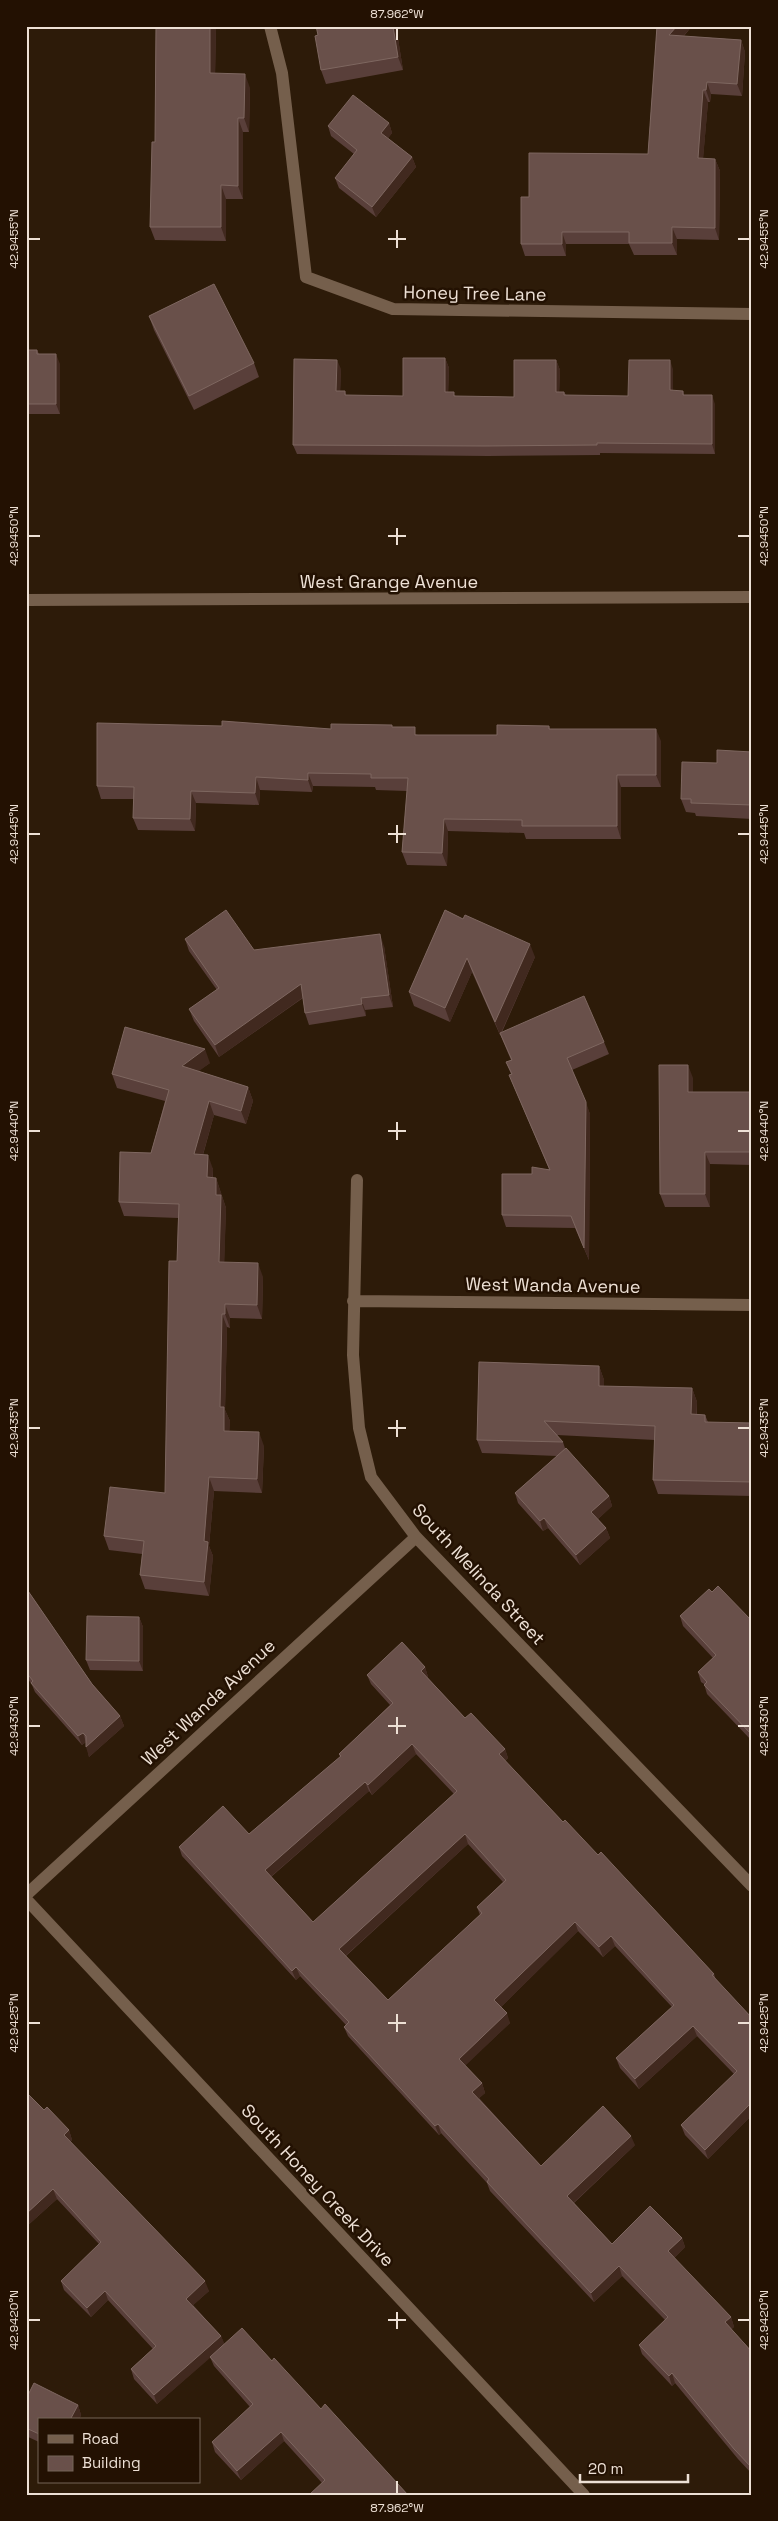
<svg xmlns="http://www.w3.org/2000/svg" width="778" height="2521" font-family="'Space Grotesk',sans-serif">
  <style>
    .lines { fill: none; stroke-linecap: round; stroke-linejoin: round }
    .minor { stroke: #755f4c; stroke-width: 12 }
    .tertiary { stroke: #755f4c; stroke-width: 12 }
    .wall { fill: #593f3a; fill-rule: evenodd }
    .shaded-wall { fill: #41291f }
    .building { fill: #69504a; stroke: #7e6760; fill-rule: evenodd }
    .ticks { fill: none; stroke: #ede0d5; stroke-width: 2 }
    .labels { text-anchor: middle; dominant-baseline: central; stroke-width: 5; stroke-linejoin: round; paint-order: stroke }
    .street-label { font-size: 18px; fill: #ede0d5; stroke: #231102 }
    .neatline { fill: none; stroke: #ede0d5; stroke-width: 2 }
    .ticks-label { font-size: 12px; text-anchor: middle; fill: #ede0d5 }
  </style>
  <rect width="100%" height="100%" fill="#2d1b09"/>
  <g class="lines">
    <path class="minor" d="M270,26L282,73L306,277L393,309L752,314
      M357,1180L353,1355L359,1428L371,1477L416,1537L752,1886
      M353,1301L752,1305
      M26,1895L416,1537
      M26,1899L584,2495"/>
    <path class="tertiary" d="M26,600L752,597"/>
  </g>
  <path class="wall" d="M156,26H216L215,73L250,88L249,132H243V199H226V241L155,240L150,227L155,142Z
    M396,26L403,70L326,84L321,70Z
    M657,26H692L684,36L741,40L745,52L742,96L711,94L710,102H708L703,158L715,159L720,171L719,240L677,239V255H634L629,244H566V256H525L521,244L529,197L648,154Z
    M389,123L392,133L388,138L412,157L416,167L376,217L339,188L335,178L354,154L331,136L328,126Z
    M149,316L254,363L259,377L194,410L154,330Z
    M26,350H37L39,354L60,364V414H26Z
    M445,358L449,368L448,392L456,396L514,397L556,360L560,370L559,392H564L566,395L628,396L673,369V391H683L684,395L715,404V454L600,453V455L488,456L297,454L293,445L341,369L340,391H345L346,395L403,396Z
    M549,726L550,729L661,741V787H621V839H526L524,833L448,831L447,866L407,865L402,852L407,791L376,790L375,787L313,786L312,792L260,790L259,805L196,803L195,831L138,830L133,818L134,799H101L97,786L331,729L393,727L418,735H497Z
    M752,752V819L696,816L695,813L686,812L681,799L717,763Z
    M445,910L535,957L502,1032L604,1042L609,1054L572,1070L590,1114L589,1260L575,1228L506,1227L502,1215L532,1174L549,1169L514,1087L509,1075L511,1074L506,1062L511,1060L500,1034V1035L472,972L450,1022L414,1006L409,992Z
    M185,939L254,950L384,946L393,1007L365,1010L366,1016L309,1025L305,1013L303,998L219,1057L194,1021L189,1009L217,990L189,951Z
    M210,1063L198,1071L248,1087L253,1101L246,1124L214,1115L203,1155L213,1169V1178H216L226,1208L224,1262L263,1277L262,1319L230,1318V1328L227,1327L225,1410L230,1421L229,1431L264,1446L262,1493L214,1491L209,1546L213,1556L209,1596L145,1589L140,1575L142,1554L109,1550L104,1536L165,1493L177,1261L178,1218L124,1216L119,1202L151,1153L165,1101L117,1088L112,1074Z
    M693,1078V1092H752V1165L710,1164V1207H665L660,1194Z
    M599,1366L604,1380V1386L692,1388L697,1402V1414L705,1415L708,1422L752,1423V1496L658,1494L653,1480L655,1440L557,1435L563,1442L565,1448L609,1496L612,1506L598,1519L606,1528L610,1538L580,1565L548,1528L543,1531L518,1503L515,1493L557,1456L482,1453L477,1440Z
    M26,1588L92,1684L120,1716L124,1726L89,1757L86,1742L82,1745L35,1692L32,1685L26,1676Z
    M712,1592L752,1621V1741L707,1694L704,1684L701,1682L698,1672L713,1658L683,1626L680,1616Z
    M139,1617L143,1627V1671L90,1670L86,1660Z
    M425,1667L428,1677V1678L465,1718L505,1749L508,1758L505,1761L563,1822L598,1855L714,1974L716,1980L752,2018V2115L708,2159L685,2135L681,2125L734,2074L697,2036L639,2089L620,2068L616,2058L672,2007L615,1946L603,1957L578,1931L501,2007L510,2023L465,2065L482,2083L485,2093L479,2098L541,2166L635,2145L574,2203L612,2244L682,2238L685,2247L674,2258L731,2317L734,2327L731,2329L752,2352V2474L738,2459L675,2383L672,2386L642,2354L639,2345L665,2320L622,2276L594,2302L490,2191L487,2183L441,2133L439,2135L348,2036L344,2027L346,2025L300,1976L296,1980L182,1856L179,1847L249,1834L340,1757L339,1754L390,1705L371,1684L367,1675ZM416,1754L454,1794L313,1922L271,1877L369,1791L372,1795ZM468,1844L503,1882L477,1907L480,1915L388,2000L346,1956Z
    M44,2110L69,2130L72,2140L70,2142L209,2291L193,2305L221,2336L224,2344L272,2361L408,2495L322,2483L284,2441L241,2480L215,2452L212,2442L250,2407L214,2366L210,2357L157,2404L134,2379L131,2369L153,2349L108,2300L91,2317L64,2290L61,2281L99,2244L57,2199L26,2227Z
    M26,2399L78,2405L81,2415L79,2420H39V2442L26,2436Z"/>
  <path class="shaded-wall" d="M210,26H216L215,87L210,73Z
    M393,26H396L403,70L398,57Z
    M677,26H692L674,47L669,35Z
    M741,40L745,52L742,96L737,84Z
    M245,74L250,88L249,132L244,118Z
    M707,82L711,94L710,102L706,90Z
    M703,90L708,102L702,171L698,158Z
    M238,118L243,132V199L238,186Z
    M389,123L392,133L385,143L381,133Z
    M412,157L416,167L376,217L372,207Z
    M715,159L720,171L719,240L715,228Z
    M221,185L226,199V241L221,227Z
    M672,227L677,239V255L672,243Z
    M562,232L566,244V256L562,244Z
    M56,354L60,364V414L56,404Z
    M445,358L449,368L448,402L445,392Z
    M337,360L341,369L340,401L336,391Z
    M556,360L560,370L559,402L556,392Z
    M670,360L673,369V400L670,390Z
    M712,395L715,404V454L712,444Z
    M656,729L661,741V787L656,775Z
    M308,773L313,786L312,792L308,780Z
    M617,775L621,787V839L617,826Z
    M256,777L260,790L259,805L255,793Z
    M191,791L196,803L195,831L190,819Z
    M444,819L448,831L447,866L442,853Z
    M380,934L384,946L393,1007L389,995Z
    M530,944L535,957L500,1035L495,1022Z
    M467,958L472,972L450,1022L445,1008Z
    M301,984L305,996L219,1057L215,1045Z
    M361,998L365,1010L366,1016L362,1004Z
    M205,1049L210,1063L187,1080L182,1066Z
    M688,1065L693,1078V1104L688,1092Z
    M248,1087L253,1101L246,1124L241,1111Z
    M209,1101L214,1115L199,1168L194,1154Z
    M586,1102L590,1114L589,1260L584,1248Z
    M705,1152L710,1164V1207L705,1194Z
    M208,1155L213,1169L212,1191L207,1177Z
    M216,1178L226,1208L224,1276L219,1262L216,1195Z
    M258,1263L263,1277L262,1319L257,1305Z
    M225,1304L230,1318V1328L225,1314Z
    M222,1314L227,1327L225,1410L230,1421L229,1445L224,1431L220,1407Z
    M599,1366L604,1380V1400L599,1386Z
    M692,1388L697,1402L696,1428L691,1414Z
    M259,1432L264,1446L262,1493L257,1479Z
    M209,1477L214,1491L209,1546L213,1556L209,1596L204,1582V1541Z
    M609,1496L612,1506L595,1522L591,1512Z
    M544,1518L548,1528L543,1531L540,1521Z
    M606,1528L610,1538L580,1565L576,1555Z
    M139,1617L143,1627V1671L139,1661Z
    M425,1667L428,1677L425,1680L421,1671Z
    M120,1716L124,1726L89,1757L86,1747Z
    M83,1733L86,1742L82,1745L78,1736Z
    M412,1744L416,1754L372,1795L368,1785Z
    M505,1749L508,1758L502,1764L499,1754Z
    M365,1782L369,1791L268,1879L265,1870Z
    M465,1834L468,1844L343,1958L339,1949Z
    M575,1922L578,1931L498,2010L494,2000Z
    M611,1936L615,1946L603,1957L599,1947Z
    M296,1967L300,1976L296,1980L292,1971Z
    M507,2013L510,2023L463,2068L459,2059Z
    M693,2026L697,2036L639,2089L635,2079Z
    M482,2083L485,2093L476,2101L472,2092Z
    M752,2102V2115L708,2159L705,2150Z
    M438,2124L441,2133L439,2135L435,2126Z
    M69,2130L72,2140L67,2144L64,2135Z
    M631,2136L635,2145L571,2205L567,2196Z
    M53,2189L57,2199L26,2227V2214Z
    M682,2238L685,2247L671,2261L668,2251Z
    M619,2266L622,2276L594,2302L591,2293Z
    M205,2281L209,2291L190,2308L186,2299Z
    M105,2291L108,2300L91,2317L87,2308Z
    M731,2317L734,2327L729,2332L725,2322Z
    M221,2336L225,2345L157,2404L154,2395Z
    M672,2373L675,2383L672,2386L669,2376Z
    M78,2405L81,2415L79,2420H70Z
    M281,2432L284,2441L241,2480L237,2471Z"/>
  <path class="building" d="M156,26H210V73L245,74L244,118H238V186L221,185V227H150L152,142H155Z
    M316,26H393L398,57L321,70L315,36L318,35Z
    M657,26H677L669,35L741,40L737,84L707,82L706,90H703L698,158L715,159V228L672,227V243H629V232H562V244H521V197H529V153L648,154Z
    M353,95L389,123L381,133L412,157L372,207L335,178L357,150L328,126Z
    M214,284L254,363L189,396L149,316Z
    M26,350H37V354H56V404H26Z
    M403,358H445V392H454V396L514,397V360H556V392H564V395L628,396L629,360H670V390L683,391V395H712V444L597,443V445L485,446L293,445L294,359L337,360L336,391H345V395L403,396Z
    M222,721L331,729V724L392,725V727H415V735H497V725L549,726V729H656V775H617V826H522V820L444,819L442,853L402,852L408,778H371V774L308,773V780L256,777L255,793L191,791L190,819L133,818L134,787L97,786V723L222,726Z
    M717,750L752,752V805L691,803V799H681L682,762L717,763Z
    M226,910L254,950L380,934L389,995L361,998L362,1004L305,1013L301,984L215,1045L189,1009L219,988L185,939Z
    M445,910L463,919L465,915L530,944L495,1022L467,958L445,1008L409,992Z
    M584,996L604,1042L567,1058L586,1102L584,1248L571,1216L502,1215V1174H532V1167L550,1170L509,1075L512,1074L506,1062L512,1060L500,1033Z
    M125,1027L205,1049L182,1066L248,1087L241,1111L209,1101L194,1154L208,1155L207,1177L216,1178V1195H221L219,1262L258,1263L257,1305L225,1304V1314H222L220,1407H224V1431L259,1432L257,1479L209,1477L204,1541L208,1542L204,1582L140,1575L144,1541L104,1536L110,1487L165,1493L169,1261H177L179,1204L119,1202L120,1152L151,1153L169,1090L112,1074Z
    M659,1065H688V1092H752V1152H705V1194H660Z
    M479,1362L599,1366V1386L692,1388L691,1414L705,1415V1422L752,1423V1482L653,1480L655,1426L544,1421L563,1442L477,1440Z
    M566,1448L609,1496L591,1512L606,1528L576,1555L544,1518L540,1521L515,1493Z
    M718,1586L752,1621V1735L704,1685L707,1682L698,1672L716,1655L680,1616L709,1589L712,1592Z
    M26,1588L92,1684L120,1716L86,1747V1736L83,1733L78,1736L31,1683L33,1681L26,1672Z
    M87,1616L139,1617V1661L86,1660Z
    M402,1642L425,1667L421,1671L465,1718L471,1713L505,1749L499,1754L563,1822L565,1820L598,1855L601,1852L714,1974L712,1975L752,2018V2102L705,2150L681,2125L737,2071L693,2026L635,2079L616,2058L674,2005L611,1936L599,1947L575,1922L494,2000L507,2013L459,2059L482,2083L472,2092L541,2166L603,2106L631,2136L567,2196L612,2244L650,2206L682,2238L668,2251L731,2317L725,2322L752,2352V2468L734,2449L672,2373L669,2376L639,2345L668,2317L619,2266L591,2293L487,2182L489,2179L438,2124L435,2126L344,2027L349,2022L296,1967L292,1971L179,1847L223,1806L249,1834L341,1756L339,1754L393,1703L367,1675ZM412,1744L457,1791L313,1922L265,1870L365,1782L368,1785ZM465,1834L506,1880L477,1907L482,1913L388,2000L339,1949Z
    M26,2092L44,2110L47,2107L69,2130L64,2135L205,2281L186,2299L221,2336L154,2395L131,2369L156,2346L105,2291L87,2308L61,2281L101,2242L53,2189L26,2214Z
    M242,2328L272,2361L274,2358L321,2409L325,2404L408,2495H309L325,2480L281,2432L237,2471L212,2442L253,2404L210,2357Z
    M34,2383L78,2405L70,2420H39V2434L26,2428V2399Z"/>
  <path class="ticks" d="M397,28V40M397,230V248M28,239H40M388,239H406M738,239H750M397,528V545M28,536H40M388,536H406M738,536H750M397,825V843M28,834H40M388,834H406M738,834H750M397,1122V1140M28,1131H40M388,1131H406M738,1131H750M397,1420V1437M28,1428H40M388,1428H406M738,1428H750M397,1717V1734M28,1726H40M388,1726H406M738,1726H750M397,2014V2032M28,2023H40M388,2023H406M738,2023H750M397,2312V2329M28,2320H40M388,2320H406M738,2320H750M397,2481V2494"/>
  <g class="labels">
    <g class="street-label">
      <text transform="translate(475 293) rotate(1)">Honey Tree Lane</text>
      <text x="389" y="581">West Grange Avenue</text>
      <text transform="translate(553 1285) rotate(1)">West Wanda Avenue</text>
      <text transform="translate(479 1574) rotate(47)">South Melinda Street</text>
      <text transform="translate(208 1702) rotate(-43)">West Wanda Avenue</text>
      <text transform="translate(318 2185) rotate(47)">South Honey Creek Drive</text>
    </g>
  </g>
  <rect width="778" height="2521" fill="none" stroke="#231102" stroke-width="55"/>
  <rect x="38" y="2418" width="162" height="65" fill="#231102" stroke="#746456"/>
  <rect x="48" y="2435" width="25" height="8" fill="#755f4c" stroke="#746456"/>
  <text x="82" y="2444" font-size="15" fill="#ede0d5">Road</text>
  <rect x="48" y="2456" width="25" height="15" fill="#69504a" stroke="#746456"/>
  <text x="82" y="2468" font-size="15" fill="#ede0d5">Building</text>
  <path d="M580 2474v8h108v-8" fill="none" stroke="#ede0d5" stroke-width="2.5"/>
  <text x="588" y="2474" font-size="15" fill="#ede0d5" stroke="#231102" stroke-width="4" paint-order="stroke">20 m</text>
  <rect x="28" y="28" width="722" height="2466" class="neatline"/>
  <g class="ticks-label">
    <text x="397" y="18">87.962°W</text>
    <text transform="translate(14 239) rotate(-90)" y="4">42.9455°N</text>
    <text transform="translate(764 239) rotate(-90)" y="4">42.9455°N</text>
    <text transform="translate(14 536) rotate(-90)" y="4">42.9450°N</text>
    <text transform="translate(764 536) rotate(-90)" y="4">42.9450°N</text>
    <text transform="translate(14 834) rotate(-90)" y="4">42.9445°N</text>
    <text transform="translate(764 834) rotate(-90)" y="4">42.9445°N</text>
    <text transform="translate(14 1131) rotate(-90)" y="4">42.9440°N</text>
    <text transform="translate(764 1131) rotate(-90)" y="4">42.9440°N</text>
    <text transform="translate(14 1428) rotate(-90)" y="4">42.9435°N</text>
    <text transform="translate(764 1428) rotate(-90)" y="4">42.9435°N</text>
    <text transform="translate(14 1726) rotate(-90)" y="4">42.9430°N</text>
    <text transform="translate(764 1726) rotate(-90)" y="4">42.9430°N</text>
    <text transform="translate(14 2023) rotate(-90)" y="4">42.9425°N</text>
    <text transform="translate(764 2023) rotate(-90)" y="4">42.9425°N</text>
    <text transform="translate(14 2320) rotate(-90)" y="4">42.9420°N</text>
    <text transform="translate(764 2320) rotate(-90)" y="4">42.9420°N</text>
    <text x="397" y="2512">87.962°W</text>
  </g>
</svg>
